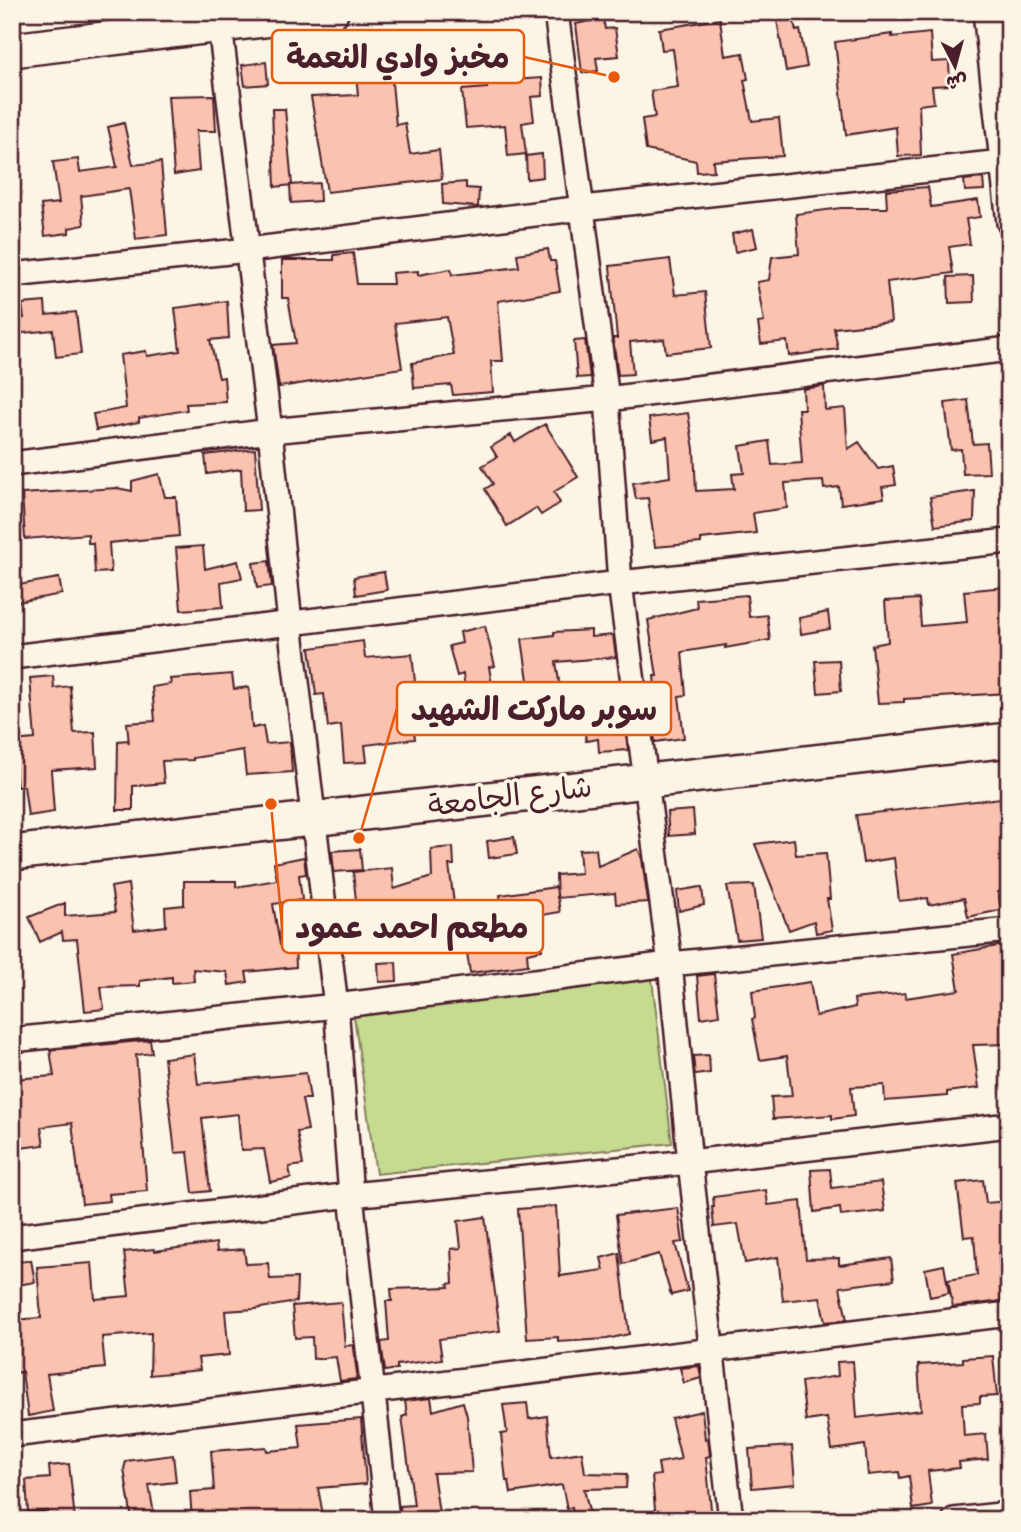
<svg xmlns="http://www.w3.org/2000/svg" width="1021" height="1532" font-family="Caveat,'Playpen Sans Arabic',sans-serif">
  <style>
    .grass { fill: #c4db90; stroke: #877d5e; stroke-width: 2 }
    .building { fill: #fac2af; stroke: #4a1f2b; stroke-width: 2 }
    .lines { fill: none; stroke-linecap: round; stroke-linejoin: round }
    .street-casing { stroke: #4a1f2b; stroke-width: 28 }
    .secondary-casing { stroke: #4a1f2b; stroke-width: 38 }
    .street { stroke: #fcf5e5; stroke-width: 23 }
    .secondary { stroke: #fcf5e5; stroke-width: 33 }
    .labels { text-anchor: middle; dominant-baseline: central; stroke-width: 7; stroke-linejoin: round; paint-order: stroke }
    .street-label { font-size: 30px; fill: #4a1f2b; stroke: #fcf5e5 }
    .leader { fill: none; stroke: #e8590c; stroke-width: 2.5 }
    .callout-dot { fill: #e8590c; stroke: #fcf5e5; stroke-width: 2.5 }
    .callout { fill: #fcf5e5; stroke: #e8590c; stroke-width: 2.5 }
    .callout-label { font-size: 32px; text-anchor: middle; font-weight: bold; fill: #4a1f2b }
  </style>
  <rect width="100%" height="100%" fill="#fcf5e5"/>
  <filter id="ink" filterUnits="userSpaceOnUse"><feTurbulence type="fractalNoise" baseFrequency=".0143" numOctaves="2"/><feDisplacementMap in="SourceGraphic" scale="14" xChannelSelector="R" yChannelSelector="G"/><feConvolveMatrix kernelMatrix="1 2 1 2 8 2 1 2 1" color-interpolation-filters="sRGB"/></filter>
  <g filter="url(#ink)">
    <path class="grass" d="M652,979L672,1143L376,1174L354,1016Z"/>
    <path class="building" d="M792,13L796,31L800,30L807,67L786,71L776,15Z
      M603,18L605,29L615,28L619,56L596,58L598,71L582,73L576,24Z
      M720,19L725,56L743,53L748,79L744,80L752,121L779,118L783,156L713,161L714,171L697,172L696,161L646,150L642,119L655,117L651,91L678,87L673,49L662,50L659,29Z
      M930,33L932,62L949,61L950,85L932,86L934,103L919,105L921,155L898,156L896,127L846,135L835,42L892,34V37Z
      M266,62L268,84L245,86L242,65Z
      M510,67L512,80L542,78L543,96L531,97L534,121L522,123L526,154L508,156L505,125L466,128L462,90L487,88L484,71Z
      M391,72L396,125L405,123L410,154L439,150L442,179L327,192L311,97L358,95L356,74Z
      M214,95L216,131H196L199,171L174,175L168,96Z
      M272,109H285L292,185L275,187Z
      M124,123L133,165L161,162L167,235L136,239L129,189L81,196L84,225L69,228V233L45,236L41,205L59,203L53,162L78,159L80,172L117,167L108,127Z
      M542,154L543,177L527,179L526,156Z
      M983,178L984,190L965,191L964,180Z
      M466,182V188L479,189L478,207L443,204L442,184Z
      M319,183L320,201L291,203L290,185Z
      M928,187L931,207L978,200L980,217L966,219L970,244L949,247L953,273L887,282L891,322L834,328L838,349L789,356L787,341L761,344L758,323L764,322L757,282L769,280L772,257L799,254L796,214L841,208H887L886,190Z
      M753,229L757,247L735,252L732,234Z
      M548,249L550,261H555L560,291L498,301L503,361H491L493,392L453,395L451,385L414,388L412,363L454,355L447,317L395,323L402,368L279,387L273,345L296,343L288,298H282V260H334V255L353,253L357,284H393L392,273L418,271V275L451,269L452,275L519,267L517,254Z
      M670,259L675,295L705,292L711,348L666,353L664,339L630,342L633,374L618,375L613,338H617L610,266Z
      M973,276L974,302L949,303L948,277Z
      M227,301L229,338L210,340L219,378L224,377L226,402L186,404L187,410L139,418V422L96,430L93,414L126,408L120,355L146,351L147,356L180,351L175,308Z
      M45,302L46,315L76,312L81,354L56,357L53,330L13,334L12,319L24,318L22,304Z
      M585,340L590,377L577,378L574,341Z
      M824,386L825,410L845,408L848,449L859,442L878,469L893,466L896,485L882,487L884,498L841,504L839,487L824,489L823,481L785,483L787,508L753,513L756,533L701,539V543L655,547L648,498L636,499L633,483L670,477L667,437L652,440L649,418L688,413L694,449L696,491L734,489L732,474L744,473L740,446L769,441L772,465L802,463L798,409H804L803,389Z
      M968,400L973,444L987,443L989,473L963,474L961,449L951,450L945,403Z
      M545,424L578,477L554,492L560,503L541,515L536,508L507,526L485,489L493,484L482,466L497,457L491,447L511,435L515,442Z
      M255,449L259,510L243,511L241,469L207,474L205,455Z
      M159,474L165,497H176L179,536L109,543L111,572L95,573L93,543H88V534L25,539L22,494L117,488L132,491V481Z
      M975,491L974,521L935,526L930,497Z
      M203,546L205,569L238,561L242,578L221,582L223,607L181,610L176,548Z
      M269,561L272,586L257,588L253,563Z
      M384,572L387,590L356,595L354,577Z
      M59,578L62,594L12,603V586Z
      M1005,587L1009,627V630H1005L1009,693L904,699V702L878,703L872,645L888,642L885,601L919,599L921,626L967,622L964,591Z
      M747,595L749,617L767,615L770,640L725,648L726,645L682,652L686,695L679,696L684,738L655,742L652,717H658L654,676H657L648,620L697,608L696,599Z
      M828,612L830,629L801,634L799,618Z
      M485,626L495,666L489,667L500,733L471,736L463,674L457,676L449,646L462,643L460,632Z
      M591,630V637L613,635L616,657L556,662L561,694L604,688L609,720L624,719L628,750L599,752L598,739L586,741L583,717L534,722L522,639L554,635V632Z
      M363,641L365,658L412,654L415,682L408,683L415,739L365,745L367,762L344,763L341,725L328,727L324,694L316,695L310,648Z
      M839,660L841,691L818,693L815,661Z
      M232,674L234,689L249,687L252,728L263,726L266,744L290,742L292,772L246,775L243,750L193,758V760L162,761L164,783L133,786V810H117L118,741L128,740L129,744L127,723L155,721L152,687L171,684L170,679Z
      M53,676L54,688L70,686L74,733L95,732L97,767L51,770L54,812L28,816L24,786L17,787L12,741L35,739L30,678Z
      M1009,797V866H1002L1006,890L998,892L1001,910L968,917L964,898L929,905L928,898L899,901L894,858L863,863L856,815Z
      M693,810L695,834L669,836L667,812Z
      M514,837L517,854L489,858L487,841Z
      M794,839L796,855L826,853L830,899H827L832,930L816,933L814,921L789,930L755,844Z
      M453,847L454,865H449L455,911L501,904L500,895L556,887L560,912L536,916L542,950L527,953L528,965L470,973L463,925L421,927L420,911L386,922V929L367,931L365,909L357,910L353,872L392,868L394,889L432,877L431,849Z
      M360,849L362,870L334,872L332,851Z
      M596,849L598,866L638,849L642,859L648,902L616,904L615,893L557,898L556,875L581,873L579,850Z
      M304,857L306,874L299,875L302,900L273,904L280,945L295,943L296,967L246,972L248,982L229,985L227,972L193,969L194,981L172,983V977L140,981V986L101,987L104,1009L85,1011L77,939L63,940L62,932L40,942L29,917L65,903V916L115,912L111,887L128,884L134,930L166,926L165,907L184,905V881H236V887L277,880L274,863Z
      M754,885L761,938L737,940L727,886Z
      M700,887L702,888L704,905L679,911L677,891Z
      M1009,944V1044L973,1045L979,1088L947,1092V1096L885,1101L884,1085L851,1087L854,1116L832,1119V1115L773,1119L771,1097L792,1096L787,1056L760,1060L752,1019L755,1018L752,991L810,982L816,1016L855,1007L854,999L905,993V998L959,990L953,954Z
      M396,962L397,981L379,982L378,963Z
      M714,974L719,1015L701,1018L697,976Z
      M150,1040L152,1053L136,1055L147,1191L109,1194L110,1201L82,1204L72,1123L41,1127L44,1145L12,1149V1079L54,1076L50,1050Z
      M194,1054L198,1084L306,1073L310,1099H302L308,1130L297,1132L303,1165L289,1167L291,1178L270,1182L264,1149L241,1150L238,1114L202,1118L210,1191L193,1193L188,1152L175,1153L164,1058Z
      M709,1055L710,1073L695,1075L693,1056Z
      M830,1169L832,1188L881,1182L885,1211L841,1216L840,1208L814,1212L811,1170Z
      M983,1180L986,1203L1009,1201V1252L999,1253L1002,1301L953,1307L948,1280L977,1275L974,1236L964,1237L957,1183Z
      M766,1190L768,1205L801,1201L806,1259L839,1258V1265L891,1258L894,1280L840,1287L847,1320L825,1322L820,1297L783,1301L778,1257L745,1263L738,1224L714,1227L712,1207H714L713,1197Z
      M556,1206L560,1276L604,1270L601,1258L619,1253L629,1334L607,1339L558,1342V1337L527,1339L518,1209Z
      M678,1208L683,1242L675,1243L688,1291L671,1295L659,1254L623,1264L616,1215Z
      M485,1217L500,1331L439,1339L442,1359L397,1365V1369L385,1371L381,1342L389,1341L386,1301H392L391,1289L449,1287L448,1284L453,1283L451,1249L461,1248L458,1221Z
      M216,1243L217,1251L244,1249L246,1264L268,1263L270,1279L297,1278L296,1302L255,1309L225,1311L229,1355L198,1358L200,1370L150,1375L151,1333L102,1337L105,1368L47,1374L53,1411L28,1416L22,1372L15,1373L12,1320L41,1318L37,1267L92,1263L95,1299L129,1296L124,1252L154,1249L155,1251Z
      M31,1260L35,1282L12,1286V1263Z
      M944,1265L949,1293L930,1297L925,1269Z
      M341,1302L345,1346L353,1345L357,1374L356,1379L340,1381L336,1357L313,1359L312,1337L295,1338L292,1306Z
      M993,1356L997,1396L980,1397V1403L962,1404L964,1436L986,1434L988,1459L959,1462L960,1468L928,1471L932,1506L913,1509L909,1476L900,1478L899,1472L868,1475L865,1445L832,1450L827,1418L806,1421L801,1382L838,1376L837,1362L853,1361L857,1418L921,1410L918,1365L963,1362V1358Z
      M699,1366L701,1378L684,1383L680,1368Z
      M431,1398L433,1411L463,1402L467,1416L472,1472L433,1473L440,1520H401L400,1506L414,1505L402,1417L407,1415L405,1401Z
      M527,1403L529,1419L547,1416L551,1457L582,1452L585,1473L627,1474L626,1488L584,1489L591,1520H574L572,1507L567,1509L562,1485L511,1493L509,1481H506L501,1434L507,1433L503,1405Z
      M702,1411L705,1439L708,1438L710,1456L706,1457L712,1519L656,1520L652,1476L660,1475L658,1463L681,1459L671,1418Z
      M361,1419L366,1484L318,1488L324,1520H192L190,1492L214,1490L211,1451L266,1447L267,1451L301,1448L298,1424Z
      M792,1446L795,1484L752,1488L749,1449Z
      M173,1455L176,1482L149,1485L155,1520H132L124,1469L126,1461Z
      M69,1464L75,1520H47V1511L28,1512L26,1480L50,1478L49,1466Z"/>
    <g class="lines">
      <g class="street-casing">
        <path id="street" d="M556,12L607,399L620,583L670,964L690,1162L731,1520
          M985,12L1009,223
          M220,26L270,431L290,623L336,1006L351,1195L387,1520
          M12,275L248,250L583,208L1002,162
          M12,464L270,431L607,399L1009,349
          M12,657L620,583L1009,541
          M12,1040L336,1006L670,964L1009,930
          M12,1237L351,1195L690,1162L1009,1125
          M12,1435L1009,1314
          M954,1520L1009,1514"/>
      </g>
      <g class="secondary-casing">
        <path id="secondary" d="M12,50L331,12
          M12,853L1009,740"/>
      </g>
      <use href="#street" class="street"/>
      <use href="#secondary" class="secondary"/>
    </g>
  </g>
  <g class="labels">
    <g class="street-label">
      <text transform="translate(510 796) rotate(-7)">شارع الجامعة</text>
    </g>
  </g>
  <path class="leader" d="M614 77L524 57M359 838L397 708M271 804L282 927"/>
  <g class="callout-dot">
    <circle cx="614" cy="77" r="7"/>
    <circle cx="359" cy="838" r="7"/>
    <circle cx="271" cy="804" r="7"/>
  </g>
  <g class="callout">
    <rect x="272" y="30" width="252" height="53" rx="7"/>
    <rect x="397" y="682" width="274" height="53" rx="7"/>
    <rect x="282" y="900" width="261" height="53" rx="7"/>
  </g>
  <g class="callout-label">
    <text x="398" y="68">مخبز وادي النعمة</text>
    <text x="534" y="720">سوبر ماركت الشهيد</text>
    <text x="412" y="938">مطعم احمد عمود</text>
  </g>
  <rect width="1021" height="1532" fill="none" stroke="#fcf5e5" stroke-width="42"/>
  <rect x="21" y="21" width="979" height="1490" fill="none" stroke="#4a1f2b" stroke-width="2.5" filter="url(#ink)"/>
  <g transform="translate(955 66) rotate(174)" stroke="#fcf5e5" stroke-width="5" paint-order="stroke">
  <path d="M0-5L12 26L0 18L-12 26Z" fill="#4a1f2b"/>
  <text y="-10" font-size="19" font-weight="bold" text-anchor="middle" fill="#4a1f2b">ش</text>
  </g>
</svg>
